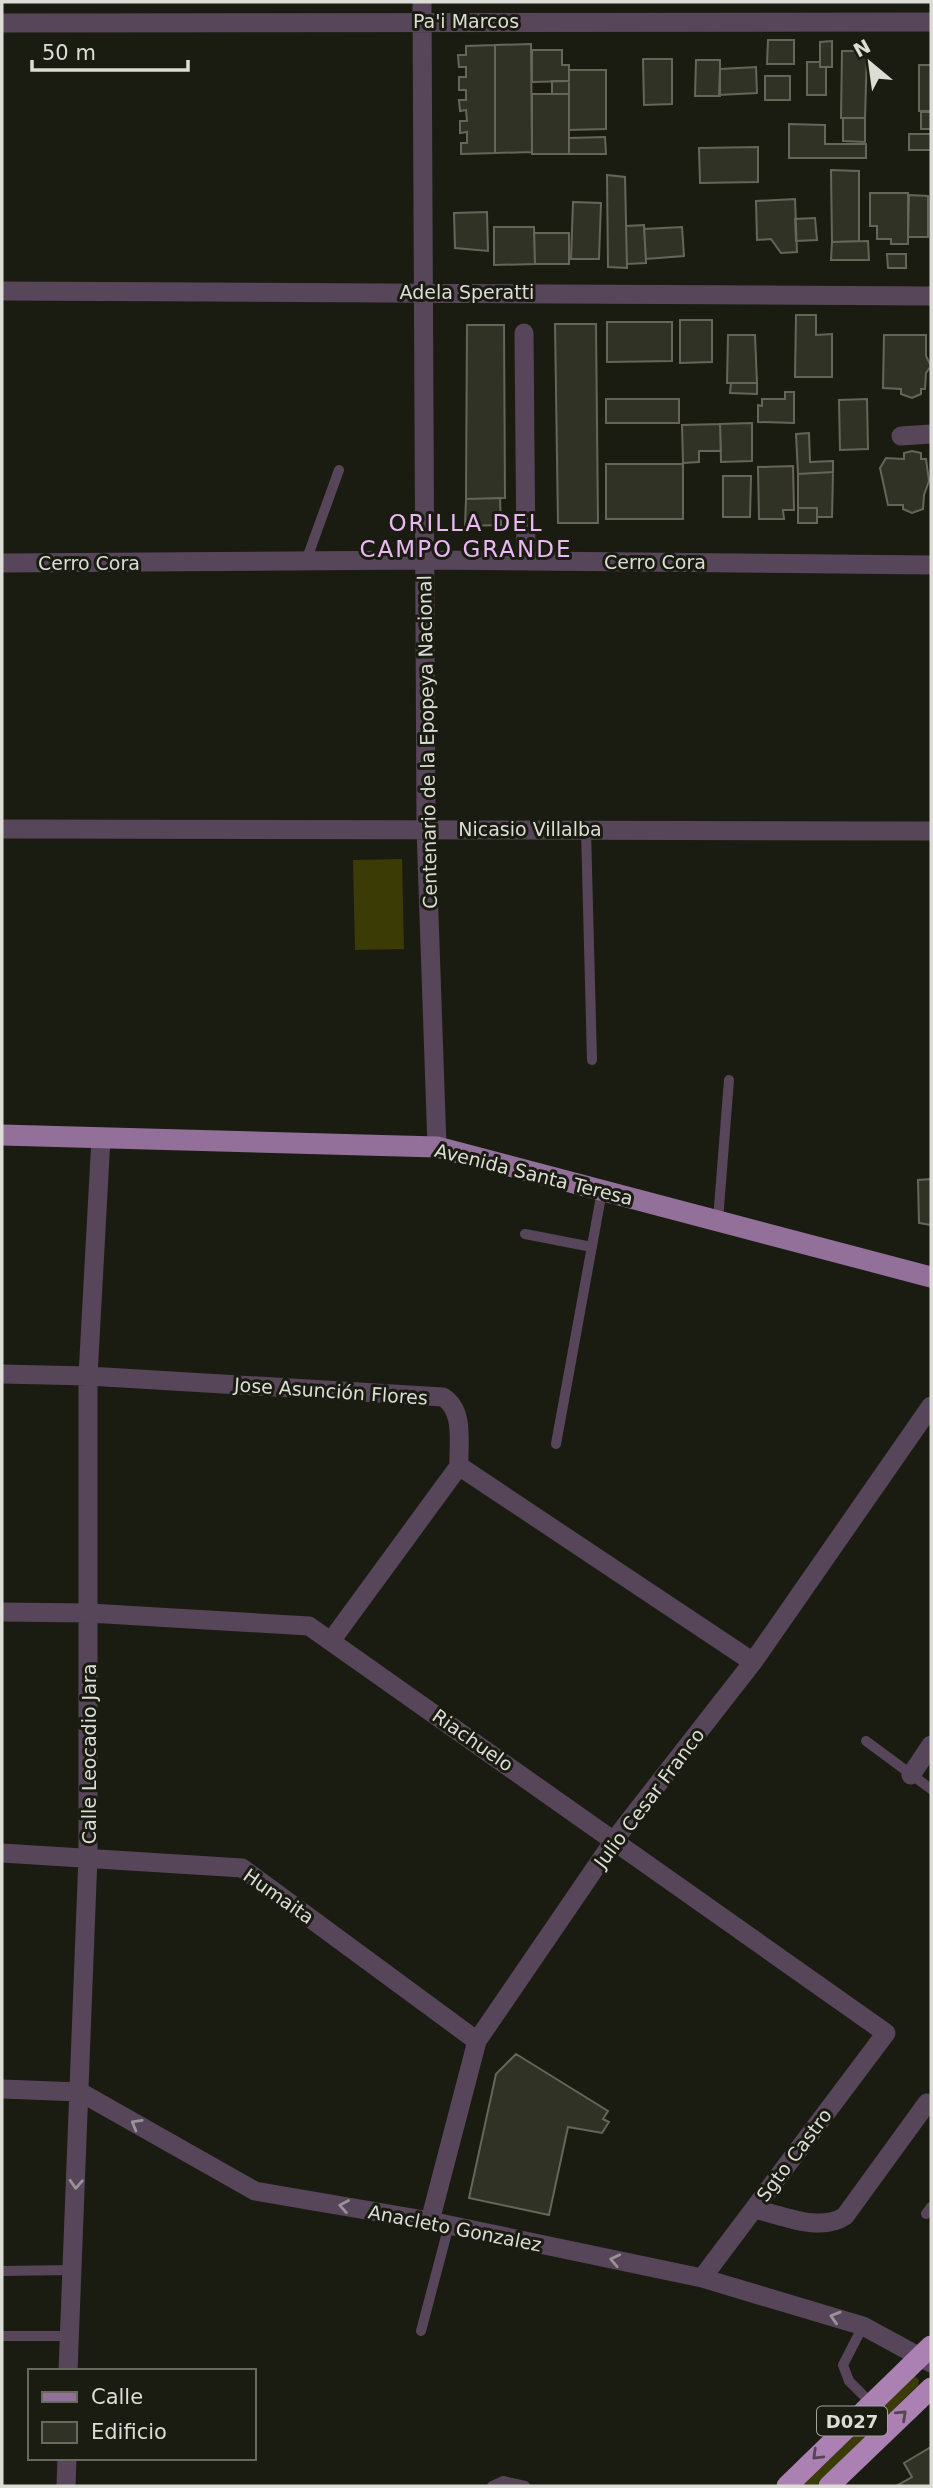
<svg xmlns="http://www.w3.org/2000/svg" width="933" height="2488" font-family="'DejaVu Sans',sans-serif">
  <style>
    .green { fill: #3b3b06 }
    .building { fill: #313226; stroke: #656659; stroke-width: 2 }
    .lines { fill: none; stroke-linecap: round; stroke-linejoin: round }
    .lane { stroke: #57465a; stroke-width: 10 }
    .street { stroke: #57465a; stroke-width: 19 }
    .primary { stroke: #93709a; stroke-width: 21 }
    .highway { stroke: #ab81b4; stroke-width: 21 }
    .oneway { stroke: #9a9298 }
    .oneway2 { stroke: #554452 }
    .labels { text-anchor: middle; dominant-baseline: central; stroke-width: 6; stroke-linejoin: round; paint-order: stroke }
    .shield { fill: #1b1c11; stroke: #a2a39a; stroke-width: 2 }
    .shield-label { font-size: 18px; font-weight: bold; fill: #dcddd5 }
    .street-label { font-size: 19px; fill: #dcddd5; stroke: #1b1c11 }
    .quarter-label { font-size: 23px; letter-spacing: 2px; fill: #ebb8f5; stroke: #1b1c11 }
  </style>
  <rect width="100%" height="100%" fill="#1b1c11"/>
  <path class="green" d="M402,859L404,949L355,950L353,860Z
    M914,2375L919,2380L918,2385L816,2486H801Z"/>
  <path class="building" d="M768,40H794V64H767Z
    M832,41V67H820V42Z
    M531,44L532,152L495,153V45Z
    M495,45V153L461,154V143H467V132L460,133V121H467L466,110L460,111L459,100H466V90H459V77H466V67H459L458,55H466V46Z
    M532,50H562V65H569V81L532,82Z
    M842,51H867L865,118H841Z
    M643,59H672V104L644,105Z
    M696,60H720V96H695Z
    M807,62H820V67H826V95H807Z
    M919,65H931V111H919Z
    M756,67L757,93L719,95L720,69Z
    M569,70H606V129L569,130Z
    M765,76H790V100H765Z
    M552,81H569V94H552Z
    M532,94H569V154H532Z
    M921,112H931V129H921Z
    M843,118H865V142L843,141Z
    M789,124L825,125V144H866V158H789Z
    M909,134H931V150H909Z
    M605,137L606,154H569V138Z
    M758,147V182L700,183L699,148Z
    M831,170L859,171V241L832,242Z
    M607,175L625,177L627,268L608,267Z
    M870,193H908V244H891V239H877V226H870Z
    M909,195L928,196V237H908Z
    M795,199L797,252L781,253L771,239L757,240L756,201Z
    M573,202L601,203L599,259H571Z
    M487,212L488,251L455,248L454,213Z
    M815,218L817,240L796,241L795,219Z
    M644,225L646,263L627,264L626,226Z
    M494,227H534L535,264L494,265Z
    M682,227L684,256L646,259L644,229Z
    M534,233H569V264H535Z
    M868,241L869,260H831L832,242Z
    M887,254H906V268H888Z
    M796,315H816V335L832,334V377H795Z
    M680,320H712V362L680,363Z
    M607,322H672V361L607,362Z
    M555,324H596L598,523H558Z
    M467,325H504L505,498L466,499Z
    M728,335H755L757,383H727Z
    M884,335H926V356L931,366L926,373L925,389H921V394L912,398L901,394V389L883,388Z
    M731,383H757V394L730,393Z
    M785,392H794V423L758,422V405L762,406V399H785Z
    M606,399H679V423H606Z
    M867,399L868,449L840,450L839,400Z
    M752,423V461L721,462L720,424Z
    M720,424L721,451H699V462L683,463L682,425Z
    M809,433L810,462L833,461V472L798,474L796,434Z
    M912,451L921,453V459H926L929,481L924,495L923,509L912,513L903,509V505H888L880,468L886,458L904,459V453Z
    M606,464H683V519H606Z
    M793,466L794,510H783L784,519H759L758,467Z
    M833,472L832,517H817V508H798V474Z
    M723,476H751L750,517H723Z
    M500,498L501,525L465,526L466,499Z
    M798,508H817V523H798Z
    M931,1179V1225L919,1223L918,1180Z
    M516,2054L608,2111L603,2119L609,2122L602,2133L568,2127L549,2215L469,2198L496,2074Z
    M931,2447V2486H896L912,2477L904,2463Z"/>
  <g class="lines">
    <path class="lane" d="M306,561L339,470
      M586,830L592,1060
      M718,1220L729,1080
      M525,1234L592,1247
      M556,1444L602,1191
      M866,1741L931,1789
      M926,2214L931,2207
      M2,2271L72,2270
      M863,2326L843,2365L849,2381L871,2403
      M421,2331L449,2225
      M2,2336H69
      M492,2486L503,2481L525,2486"/>
    <path class="street" d="M422,2L426,828L437,1147
      M2,23L931,22
      M2,291L931,296
      M524,333L526,561
      M901,436L931,434
      M2,563L424,560L931,565
      M2,829L931,831
      M2,1374L88,1376L443,1397C465,1411 458,1442 459,1466
      M459,1466L753,1662
      M2,1612L89,1613L309,1626L886,2033L702,2278
      M331,1641L459,1466
      M911,1775L931,1745
      M2,1853L242,1868L477,2041
      M2,2089L80,2092L255,2191L430,2221L702,2278L863,2326L931,2363
      M754,2209C782,2215 820,2233 845,2216L927,2103
      M430,2221L477,2041L615,1839L753,1662L931,1406
      M68,2371L88,1856V1376L101,1138
      M66,2486L67,2458"/>
    <path class="primary" d="M2,1135L437,1147L931,1277"/>
    <path class="highway" d="M787,2486L931,2346
      M829,2486L931,2388"/>
  </g>
  <defs><path id="oneway-chevron" d="M-2-3.5L2.5 0L-2 3.5" fill="none" stroke-width="1.6" stroke-linecap="round" stroke-linejoin="round" transform="scale(1.75)"/></defs>
  <g class="oneway">
    <use href="#oneway-chevron" transform="translate(136 2124) rotate(-150)"/>
    <use href="#oneway-chevron" transform="translate(76 2184) rotate(93)"/>
    <use href="#oneway-chevron" transform="translate(344 2206) rotate(-170)"/>
    <use href="#oneway-chevron" transform="translate(615 2260) rotate(-168)"/>
    <use href="#oneway-chevron" transform="translate(835 2317) rotate(-163)"/>
  </g>
  <g class="oneway2">
    <use href="#oneway-chevron" transform="translate(902 2415) rotate(-43)"/>
    <use href="#oneway-chevron" transform="translate(817 2455) rotate(136)"/>
  </g>
  <g class="labels">
    <rect class="shield" x="817" y="2406.5" width="70" height="29" rx="5"/>
    <g class="shield-label">
      <text x="852" y="2421">D027</text>
    </g>
    <g class="street-label">
      <text x="466" y="21">Pa'i Marcos</text>
      <text x="467" y="292">Adela Speratti</text>
      <text x="655" y="562">Cerro Cora</text>
      <text x="89" y="563">Cerro Cora</text>
      <text transform="translate(427 742) rotate(-91)">Centenario de la Epopeya Nacional</text>
      <text x="530" y="829">Nicasio Villalba</text>
      <text transform="translate(534 1174) rotate(14)">Avenida Santa Teresa</text>
      <text transform="translate(331 1391) rotate(4)">Jose Asunción Flores</text>
      <text transform="translate(473 1740) rotate(35)">Riachuelo</text>
      <text transform="translate(89 1754) rotate(-90)">Calle Leocadio Jara</text>
      <text transform="translate(649 1798) rotate(-53)">Julio Cesar Franco</text>
      <text transform="translate(279 1896) rotate(35)">Humaita</text>
      <text transform="translate(794 2155) rotate(-53)">Sgto Castro</text>
      <text transform="translate(455 2228) rotate(11)">Anacleto Gonzalez</text>
    </g>
    <g class="quarter-label">
      <text x="466" y="523">ORILLA DEL<tspan x="466" dy="26">CAMPO GRANDE</tspan></text>
    </g>
  </g>
  <rect width="933" height="2488" fill="none" stroke="#dcddd5" stroke-width="7"/>
  <rect x="28" y="2369" width="228" height="91" fill="#1b1c11" stroke="#68695f" stroke-width="2"/>
  <rect x="42" y="2392" width="35" height="10" fill="#93709a" stroke="#68695f" stroke-width="2"/>
  <text x="91" y="2404" font-size="21" fill="#dcddd5">Calle</text>
  <rect x="42" y="2422" width="35" height="21" fill="#313226" stroke="#68695f" stroke-width="2"/>
  <text x="91" y="2439" font-size="21" fill="#dcddd5">Edificio</text>
  <g transform="translate(870 63) rotate(331)" stroke="#1b1c11" stroke-width="5" paint-order="stroke">
  <path d="M0-5L12 26L0 18L-12 26Z" fill="#dcddd5"/>
  <text y="-10" font-size="19" font-weight="bold" text-anchor="middle" fill="#dcddd5">N</text>
  </g>
  <path d="M32 60v10h156v-10" fill="none" stroke="#dcddd5" stroke-width="3.5"/>
  <text x="42" y="60" font-size="21" fill="#dcddd5" stroke="#1b1c11" stroke-width="5" paint-order="stroke">50 m</text>
</svg>
